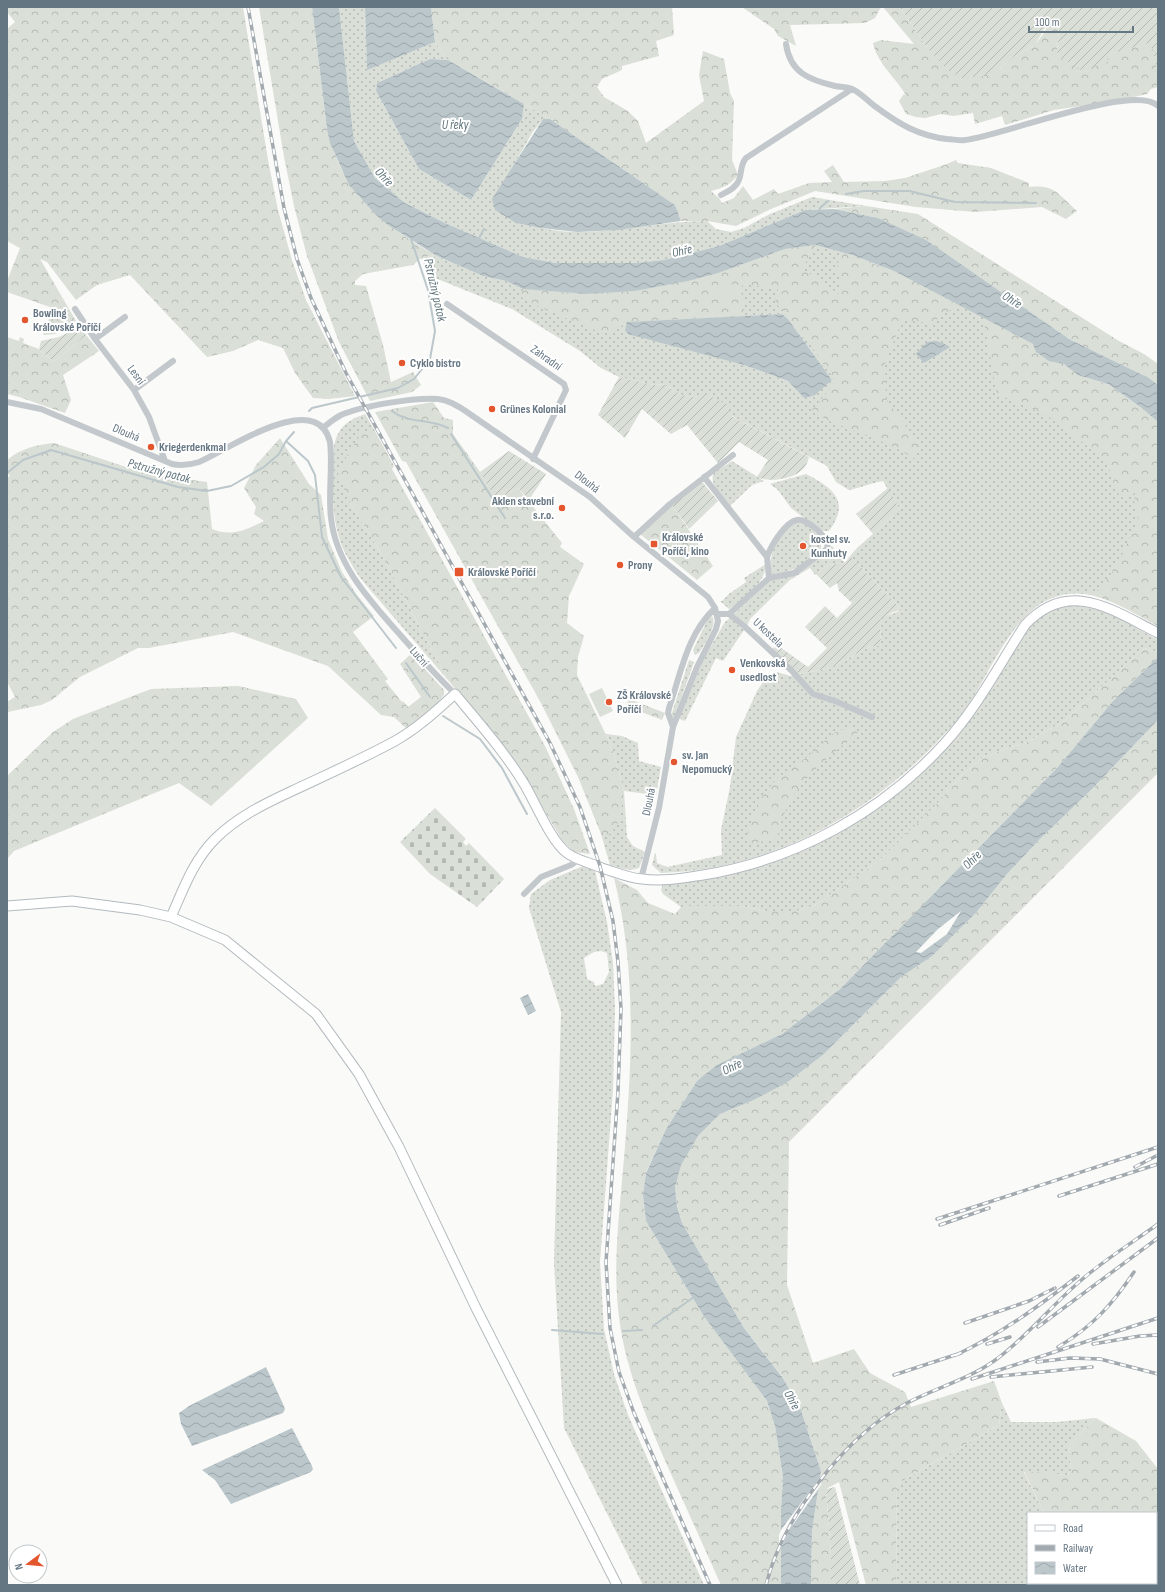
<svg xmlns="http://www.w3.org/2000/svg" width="1165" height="1592" font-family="'Sofia Sans Condensed',sans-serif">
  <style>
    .grass { fill: url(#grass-dots); fill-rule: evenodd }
    .forest { fill: url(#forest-crowns) }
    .cemetery { fill: url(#cemetery-stones) }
    .garden { fill: url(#garden-furrows) }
    .pitch { fill: #dadfd7 }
    .water { fill: url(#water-waves); fill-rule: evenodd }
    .pier { fill: #fafaf8 }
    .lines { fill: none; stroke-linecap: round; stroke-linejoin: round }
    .stream { stroke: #bbc7cb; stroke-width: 2 }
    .secondary-casing { stroke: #b3babf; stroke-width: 11 }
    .street { stroke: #c3c8cc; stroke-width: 6 }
    .secondary { stroke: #fff; stroke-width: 9 }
    .rail-casing { stroke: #a2aab0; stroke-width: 3.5 }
    .rail { stroke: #fff; stroke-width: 2; stroke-dasharray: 6; stroke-linecap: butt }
    .poi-dot { fill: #e4572e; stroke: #fff; stroke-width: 1.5 }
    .labels { text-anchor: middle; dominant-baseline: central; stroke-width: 4; stroke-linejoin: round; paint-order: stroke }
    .poi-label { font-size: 12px; font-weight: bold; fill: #657683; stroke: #fff; text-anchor: start }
    .street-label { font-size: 12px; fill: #657683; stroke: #fff }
    .water-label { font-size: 13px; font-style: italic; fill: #60757c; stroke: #fff }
  </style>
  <defs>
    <pattern id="grass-dots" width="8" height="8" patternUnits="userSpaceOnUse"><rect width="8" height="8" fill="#dadfd7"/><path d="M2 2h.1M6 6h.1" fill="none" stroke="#b4b9b4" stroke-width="1.8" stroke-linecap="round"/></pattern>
    <pattern id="forest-crowns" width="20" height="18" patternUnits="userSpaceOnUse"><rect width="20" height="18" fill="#dadfd7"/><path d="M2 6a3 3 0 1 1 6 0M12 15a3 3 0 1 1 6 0" fill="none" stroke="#b4b9b4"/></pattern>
    <pattern id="cemetery-stones" width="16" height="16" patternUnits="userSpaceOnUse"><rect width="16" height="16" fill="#dadfd7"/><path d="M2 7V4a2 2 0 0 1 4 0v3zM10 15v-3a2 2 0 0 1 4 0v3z" fill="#b4b9b4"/></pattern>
    <pattern id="garden-furrows" width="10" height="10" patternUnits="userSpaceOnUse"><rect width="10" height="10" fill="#dadfd7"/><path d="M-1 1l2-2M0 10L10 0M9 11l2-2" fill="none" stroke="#b4b9b4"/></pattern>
    <pattern id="water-waves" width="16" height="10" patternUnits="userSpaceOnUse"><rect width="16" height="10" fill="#bbc7cb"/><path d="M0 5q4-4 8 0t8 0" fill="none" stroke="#9ca6aa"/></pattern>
  </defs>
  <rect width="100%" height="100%" fill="#fafaf8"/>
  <path class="grass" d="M339,7H365L367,69L435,42L448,60L430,59L377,83L376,91L419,169L471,200L522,119L524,104L550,119H543L532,133L514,165L516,223C536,227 557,232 577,232C621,232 663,221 707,221L716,229L731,232L744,228L770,214L812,197L866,206L805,210L719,246L664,260L636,263H556L523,257L445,223L405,203L375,178L354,141Z
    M815,245L852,255L894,271L1006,329L1158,422V626C1126,609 1092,584 1055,597C1009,612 988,682 959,718C952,727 943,735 936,743C864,818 766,870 661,873L652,865L655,853L656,854L657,863L667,867L722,855L721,830L730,787L736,737L757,691L764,681L777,672L790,676L831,668L867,648L881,645L880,620L884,617L902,610L850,556L857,548L900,510L883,481C870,483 861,488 849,490L836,482L827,466L695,397L682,395L663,384L654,385L619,377L601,368L580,351L512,309L430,276L421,258L435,255L483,276L506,281L523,289L586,294L635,291L688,281L718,273L785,249ZM782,314L788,319L832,380L804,398L788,381L744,365L696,351L627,322Z
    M365,414L375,431H363L350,503L381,553L447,679L360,578C352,565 343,552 339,537C330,508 333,475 334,446C338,427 348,420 365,414Z
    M732,461L764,481L752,485L730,506C725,499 706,482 715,472C720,468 727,465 732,461Z
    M806,474C833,488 851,501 829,531H821L791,508L778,490L770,484Z
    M796,522L806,524L821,538V548C809,564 791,573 771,574C768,555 778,530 796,522Z
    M832,546L845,563L828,565L815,575L810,568L790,580L750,619L747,626L734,614L770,580L792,575Z
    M766,564C765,583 747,595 733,606L729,609L720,601H722L729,594L746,582L744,578Z
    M1067,606C1100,604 1130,625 1158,640V652L1144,648L1064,721L1029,741L983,757L962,775L936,805L880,860L815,905L797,911H767L741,906L681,907L663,894L661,890L663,883L796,853L924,768L1022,635C1037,618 1045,611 1067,606Z
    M712,616C718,626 704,644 699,653L695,655L693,650L707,621Z
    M730,618L744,630L723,661L716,658L685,721L680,719V715L704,658L725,622Z
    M689,660L694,662L674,718H672L671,716Z
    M606,734L622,736L638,743L639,761L661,767L656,795L624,791L627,837L633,846L645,852L639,868C628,872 620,868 610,865L601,834H611L624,791L611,745Z
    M583,866L595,871L607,922L613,963L615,1009L613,1090L600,1262L604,1329L614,1374L628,1415L704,1585H643L564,1428L554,1263L561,1012L529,908L531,894L550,880ZM601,951L607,953L609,972L603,984L595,986L594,982L587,979L584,958L594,952Z
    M1002,1403L1011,1422H1057L1096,1418L1069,1446L1071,1471L1067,1475L1024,1472L1044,1513H1028V1583H1084L1086,1585H898L896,1578L897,1484L999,1425Z"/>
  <path class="forest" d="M7,7H243L268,160L278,210L292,260L306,300L355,396L329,399L313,398L295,373L283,348L258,340L233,351L207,357L130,275L97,285L76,300L47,262L40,259L76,321L55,334L43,335L51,314L50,307L7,292V281L20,248L7,241V29L15,22L7,12Z
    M259,7H312L327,129C342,192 381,224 435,255L421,258L413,265L363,274L355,281V285L366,286L383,345L391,382L413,372L421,385L412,392L370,401L339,342L307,256L294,206L284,157Z
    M431,7H672L674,35L656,41L659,56L622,66V70L602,79L597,87L604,97L628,111L638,121L646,143L704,101L699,75L703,51L724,59L730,93L734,101L732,160L738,175C730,185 723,188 711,191L719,198L722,203L734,198L743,186L753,200L774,189L778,194L809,183L832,182L824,171L833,165L844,182L885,181L905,178L947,164L956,160L958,163L991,168L1029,183V187C1055,184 1059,195 1077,211L1066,219L1042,207L975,212L916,207L815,191L771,209L736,226L707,221H681L675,205L550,119L448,60L435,42Z
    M742,7H881L875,18L865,23L790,25L796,46L778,36L774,29Z
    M883,7H900L928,49L1000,69L1013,57L1035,45L1044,33L1049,21L1059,22L1057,56L1107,55L1152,41L1158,76V87L1151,89L1147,94L1116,101L1054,110L1005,125L1002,116L975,124L973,113L953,116L941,114L925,118L916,117L906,114L899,101L904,94L906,95C895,77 877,63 873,43L881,40L914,44Z
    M866,206L918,214L1119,341L1144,354L1158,364V385L1149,378L1069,339L985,281L878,218L834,209Z
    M815,245L802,270L819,278L838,294L842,289L837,269L840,252L893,271L958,305L931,323L902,320L885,364L886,399L919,444L916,459L888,444L827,420L812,410L836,382L807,340L775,302L778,289L743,284L741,290L745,308L740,316L627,322L612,333L595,330L539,307L521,297L523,289L586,294L635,291L688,281L739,266L785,249Z
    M983,317L1033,344L1049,361L1064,364L1078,375L1108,384L1139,406L1158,422V626C1134,613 1110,598 1083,593L1099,590L1118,564L1138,519L1134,507L1135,493L1120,498L1106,460L1045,414L997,394Z
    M86,335L99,351L63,375L71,400L65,413L19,397L7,394V337L19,341L20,337L24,339L23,343L39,349L54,362Z
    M433,402L444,418L453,420V434L480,472L496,500L518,488L562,543L560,547L584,564L569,596L567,623L584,636L578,657L577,675L611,745L624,791L620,819L611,834H601L578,777L541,703L406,462L402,461L375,412Z
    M363,431H375L394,466L392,469L545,746L574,809L590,854L574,852L562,840L516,762L447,679L381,553L350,503L338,474L349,452Z
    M280,438L309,484L321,495L328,539L342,572L357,595L374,616L353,632L388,679L385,681L402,702L403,701L408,707L421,697L400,664L411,654L444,690V695L430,712L408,730L394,717L381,715L328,666L233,632L149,648H138L80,677L52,700L41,705L8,712L7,702L15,697L7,682V478L10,476L7,472V460C21,448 37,445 54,443L147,474L207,482L212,529C231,537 246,530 264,521L254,514L256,507L244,488L256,465Z
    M672,505L713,566L697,580L640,534Z
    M1144,648L1158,652V657L1113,701L1057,768L840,989L782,1034L734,1057L697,1081L666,1129L646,1172L643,1195L646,1221L703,1315L767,1401L775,1426L783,1477L781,1510V1585H721C703,1545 685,1505 667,1465C645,1414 623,1364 618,1308C613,1259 620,1208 624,1158C632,1064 637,970 614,878L637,890L648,903L675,914L681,907L686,906H741L767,911H797L815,905L880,860L936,805L962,775L983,757L1029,741L1064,721Z
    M238,686L296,699L308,718L211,806L179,783L14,851L7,859V776L53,732L73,719L151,689Z
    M629,699L665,713L662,720L626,706Z
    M1158,720V773L789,1142L787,1285L813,1363L854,1349L870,1373L905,1392L911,1407L994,1381L1002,1403L999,1425L897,1484L896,1578L898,1585H866L839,1482L826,1489L831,1555V1585H811L812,1531L821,1471L811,1441L801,1410L782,1376L744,1328L682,1223L677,1205L675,1187L680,1163L698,1136L720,1114L754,1100L825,1053L901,977L931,957L975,914L1007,874L1040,839L1090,791Z
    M850,726L858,732C821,764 786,788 777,839L748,844L747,834L758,802L776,779L806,758L832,734Z
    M1096,1418L1136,1441L1158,1469V1585H1086L1084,1583H1156V1513H1044L1024,1471L1067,1475L1071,1471L1069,1446Z"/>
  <path class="cemetery" d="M435,808L466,839L463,842L466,846L469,843L504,879L477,907L430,874L400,842Z"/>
  <path class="garden" d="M900,7H1158V76L1151,42L1107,55L1108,63L1081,70L1057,56L1059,22L1049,21L1035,45L1013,57L1000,69L983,76L963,78L950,72L928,49Z
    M80,327L86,335L54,362L39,349L41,341L59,337Z
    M619,377L654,385L663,384L682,395L695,397L704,393L726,404L731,416L809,457C808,461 806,466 803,469C794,479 769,483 757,477L768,460L739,442L718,463L687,425L671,434L642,409L625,438L598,415Z
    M509,451L546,474L529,500L518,488L496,500L480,472Z
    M701,482L703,483L718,501L689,529L672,505Z
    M888,488L900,510L873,534L856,514Z
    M850,556L902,610L893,612L880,620L881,645L867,648L831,668L799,674L772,649L777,645L808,667L827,648L805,627L825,606L837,618L852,603L839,591L837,583L830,588L816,574L828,565L845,563Z
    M835,1487L860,1585H831V1555L826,1489Z"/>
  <path class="pitch" d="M734,284L736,296L715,299L714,287Z
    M602,688L613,711L600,717L589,694Z"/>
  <path class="water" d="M312,7H339L354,141L375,178L405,203L445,223L523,257L556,263H636L664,260L719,246L805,210L834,209L878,218L926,240L1069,339L1149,378L1158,385V422L1139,406L1108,384L1078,375L1064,364L1049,361L1036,352L1033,344L894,271L852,255L815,245L785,249L718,273L688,281L635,291L586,294L523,289L506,281L483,276L435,255L388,225L376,215L349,185L330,143L327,129Z
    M365,7H431L435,42L367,70Z
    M430,59L448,60L524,104L522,119L471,200L419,169L376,91L377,83Z
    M543,119H550L675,205L681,221L618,230L577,232L541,228L516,223L495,210L492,199Z
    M782,314L788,319L832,380L815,395L804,398L788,381L744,365L628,334L625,330L627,322Z
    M936,341L943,343L950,347L924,363L916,354L927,342Z
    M1158,657V720L1090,791L1040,839L1007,874L975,914L931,957L901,977L825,1053L789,1081L754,1100L720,1114L698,1136L681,1165L675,1187L677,1206L682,1223L744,1328L783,1378L801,1410L811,1441L821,1471L812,1531L811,1585H781V1510L783,1477L775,1426L767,1401L703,1315L646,1221L643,1195L646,1173L666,1129L697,1081L717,1065L782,1034L840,989L1057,768L1113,701ZM961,911L947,934L921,953L916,952L938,929Z
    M528,994L536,1011L528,1015L520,998Z
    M266,1367L283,1404L285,1409L283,1413L192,1446L181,1424L179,1413L189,1406Z
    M292,1428L311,1464L313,1469L311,1472L231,1504L215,1480L202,1470Z"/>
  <path class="pier" d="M823,1473L821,1485L790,1529L779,1552V1535L781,1530Z"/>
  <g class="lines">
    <path class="stream" d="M846,194L864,191H909L955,202L1036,203
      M819,211L820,208L828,201
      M478,240L484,229
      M309,411L312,408L398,388L414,379L430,359L435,331L428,290L411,239
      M392,411C408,424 429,418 448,428
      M451,434L505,518
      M286,441L308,461L315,475L322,537L341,577L396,648
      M7,473L23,460L51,450L178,487L207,491L231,486L264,467L279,454L286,441L294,432
      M406,663L430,697
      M443,716L480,739L502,768L527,814
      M653,1326L694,1297
      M552,1330L603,1334
      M623,1331L642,1330"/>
    <g class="secondary-casing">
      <path id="secondary" d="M7,906L72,901L140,910L171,917L225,940L316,1014L359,1074L399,1147L476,1308L617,1585
        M171,917C183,890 193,861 215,839C237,817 264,804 292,791C326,775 362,759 395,741C418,728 436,711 455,694C479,723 503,750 523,782C535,801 550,840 567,853C576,860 591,863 602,868C615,872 628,878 642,879C663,882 683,878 703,875C795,860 881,813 944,744C977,708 999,665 1025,625C1069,578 1112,610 1158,633"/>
    </g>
    <path class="street" d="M786,44C790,73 810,80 835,86C840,87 847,87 852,89C861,93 869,102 876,107C899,124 919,136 947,139C953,139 959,141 965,140C999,137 1135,82 1158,106
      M721,195C728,191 736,188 739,180C742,172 740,165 746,158L852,89
      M447,304L564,384L566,390L533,459
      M75,309L95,339L134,390L149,417L165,461
      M95,339L125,317
      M134,390L173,361
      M7,402L41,409L172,464C181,466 190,465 199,462C226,451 317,387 330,442C333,466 328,493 331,518C336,563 367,597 395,629C415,652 434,673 455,694
      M324,427C329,423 335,418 341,415C362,406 415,397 438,399C448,400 456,405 464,410L590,497L634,537L708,597L715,608L718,621L716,629L697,667L673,727L659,808L641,879
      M704,477L767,557L769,578
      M634,537L670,504L733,455
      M717,614H729L744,626L791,670L813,694L835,701L872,717
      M729,614L769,578L794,573L827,549C831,539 807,518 797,520C785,522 771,546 767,557
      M673,727L668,713L669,708C681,673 687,634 715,608
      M524,894L541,877L571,865L579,859"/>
    <use href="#secondary" class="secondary"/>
    <g class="rail-casing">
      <path id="rail" d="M248,7L284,208L297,259L311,298L346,373L550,743L580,807L600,866L613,921L618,962L621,1009L618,1091L606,1262L610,1328L619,1372L634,1413L710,1585
        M1135,1167L1158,1155
        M1059,1196L1158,1164
        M937,1219L1158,1147
        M940,1225L989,1208
        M965,1323L1029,1301L1055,1288
        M1038,1327L1158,1238
        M987,1344L1010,1337
        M1093,1344L1140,1336L1158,1335
        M1058,1347C1092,1327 1112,1305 1134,1272
        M956,1355C1001,1334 1039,1306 1078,1276
        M1037,1362L1070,1358L1100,1359L1158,1374
        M894,1375L961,1353
        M991,1377L1092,1367
        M972,1379L1158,1318
        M766,1585C783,1517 845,1436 907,1403C935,1388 967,1380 994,1361C1025,1339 1049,1308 1078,1283C1102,1261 1132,1243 1158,1224"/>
    </g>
    <use href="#rail" class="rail"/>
  </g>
  <g class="poi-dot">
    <circle cx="25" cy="320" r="4"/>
    <circle cx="402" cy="363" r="4"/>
    <circle cx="492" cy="409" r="4"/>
    <circle cx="151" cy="447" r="4"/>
    <circle cx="562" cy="508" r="4"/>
    <rect x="650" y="540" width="8" height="8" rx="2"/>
    <circle cx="803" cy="546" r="4"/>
    <circle cx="620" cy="565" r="4"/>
    <rect x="454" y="567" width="10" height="10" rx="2"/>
    <circle cx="732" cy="670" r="4"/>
    <circle cx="609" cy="702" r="4"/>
    <circle cx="674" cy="762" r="4"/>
  </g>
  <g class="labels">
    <g class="poi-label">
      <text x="33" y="313">Bowling<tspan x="33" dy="14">Královské Poříčí</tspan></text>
      <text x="410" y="363">Cyklo bistro</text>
      <text x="500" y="409">Grünes Kolonial</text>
      <text x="159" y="447">Kriegerdenkmal</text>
      <text x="554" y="501" text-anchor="end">Aklen stavební<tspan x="554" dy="14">s.r.o.</tspan></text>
      <text x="662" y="537">Královské<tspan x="662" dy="14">Poříčí, kino</tspan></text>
      <text x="811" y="539">kostel sv.<tspan x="811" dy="14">Kunhuty</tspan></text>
      <text x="628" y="565">Prony</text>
      <text x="468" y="572">Královské Poříčí</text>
      <text x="740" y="663">Venkovská<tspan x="740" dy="14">usedlost</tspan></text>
      <text x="617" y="695">ZŠ Královské<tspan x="617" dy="14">Poříčí</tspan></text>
      <text x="682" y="755">sv. Jan<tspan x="682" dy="14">Nepomucký</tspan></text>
    </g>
    <g class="street-label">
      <text transform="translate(546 358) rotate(35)">Zahradní</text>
      <text transform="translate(136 375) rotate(54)">Lesní</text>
      <text transform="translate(126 433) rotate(23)">Dlouhá</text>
      <text transform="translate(587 482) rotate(38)">Dlouhá</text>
      <text transform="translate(768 633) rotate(43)">U kostela</text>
      <text transform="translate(419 657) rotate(49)">Luční</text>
      <text transform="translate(649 802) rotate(-79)">Dlouhá</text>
    </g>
    <g class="water-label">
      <text x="455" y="125">U řeky</text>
      <text transform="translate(384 177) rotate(47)">Ohře</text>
      <text transform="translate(682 251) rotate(-12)">Ohře</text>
      <text transform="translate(435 290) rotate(77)">Pstružný potok</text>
      <text transform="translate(1012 300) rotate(32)">Ohře</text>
      <text transform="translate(159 471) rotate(15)">Pstružný potok</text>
      <text transform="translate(972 860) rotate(-44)">Ohře</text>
      <text transform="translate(732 1067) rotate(-25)">Ohře</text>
      <text transform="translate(792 1400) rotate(62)">Ohře</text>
    </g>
  </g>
  <rect width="1165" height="1592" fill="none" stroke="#657683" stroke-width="16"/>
  <rect x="1027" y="1512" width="130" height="72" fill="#ffffff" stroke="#c1c8cd"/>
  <rect x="1035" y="1525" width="20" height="6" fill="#ffffff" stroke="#c1c8cd"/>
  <text x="1063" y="1532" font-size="12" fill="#657683">Road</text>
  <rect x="1035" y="1545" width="20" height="6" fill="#a2aab0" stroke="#c1c8cd"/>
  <text x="1063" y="1552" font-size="12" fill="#657683">Railway</text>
  <rect x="1035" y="1562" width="20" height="12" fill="url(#water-waves)" stroke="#c1c8cd"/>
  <text x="1063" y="1572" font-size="12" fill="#657683">Water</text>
  <g transform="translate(28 1564) rotate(254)"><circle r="19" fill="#ffffff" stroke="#c1c8cd"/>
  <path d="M0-3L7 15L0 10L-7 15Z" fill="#e4572e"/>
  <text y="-6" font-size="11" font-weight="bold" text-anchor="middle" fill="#657683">N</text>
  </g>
  <path d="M1029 26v6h104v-6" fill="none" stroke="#657683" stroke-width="2"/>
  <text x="1035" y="26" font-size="12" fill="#657683" stroke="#ffffff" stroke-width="3" paint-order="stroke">100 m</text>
</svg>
